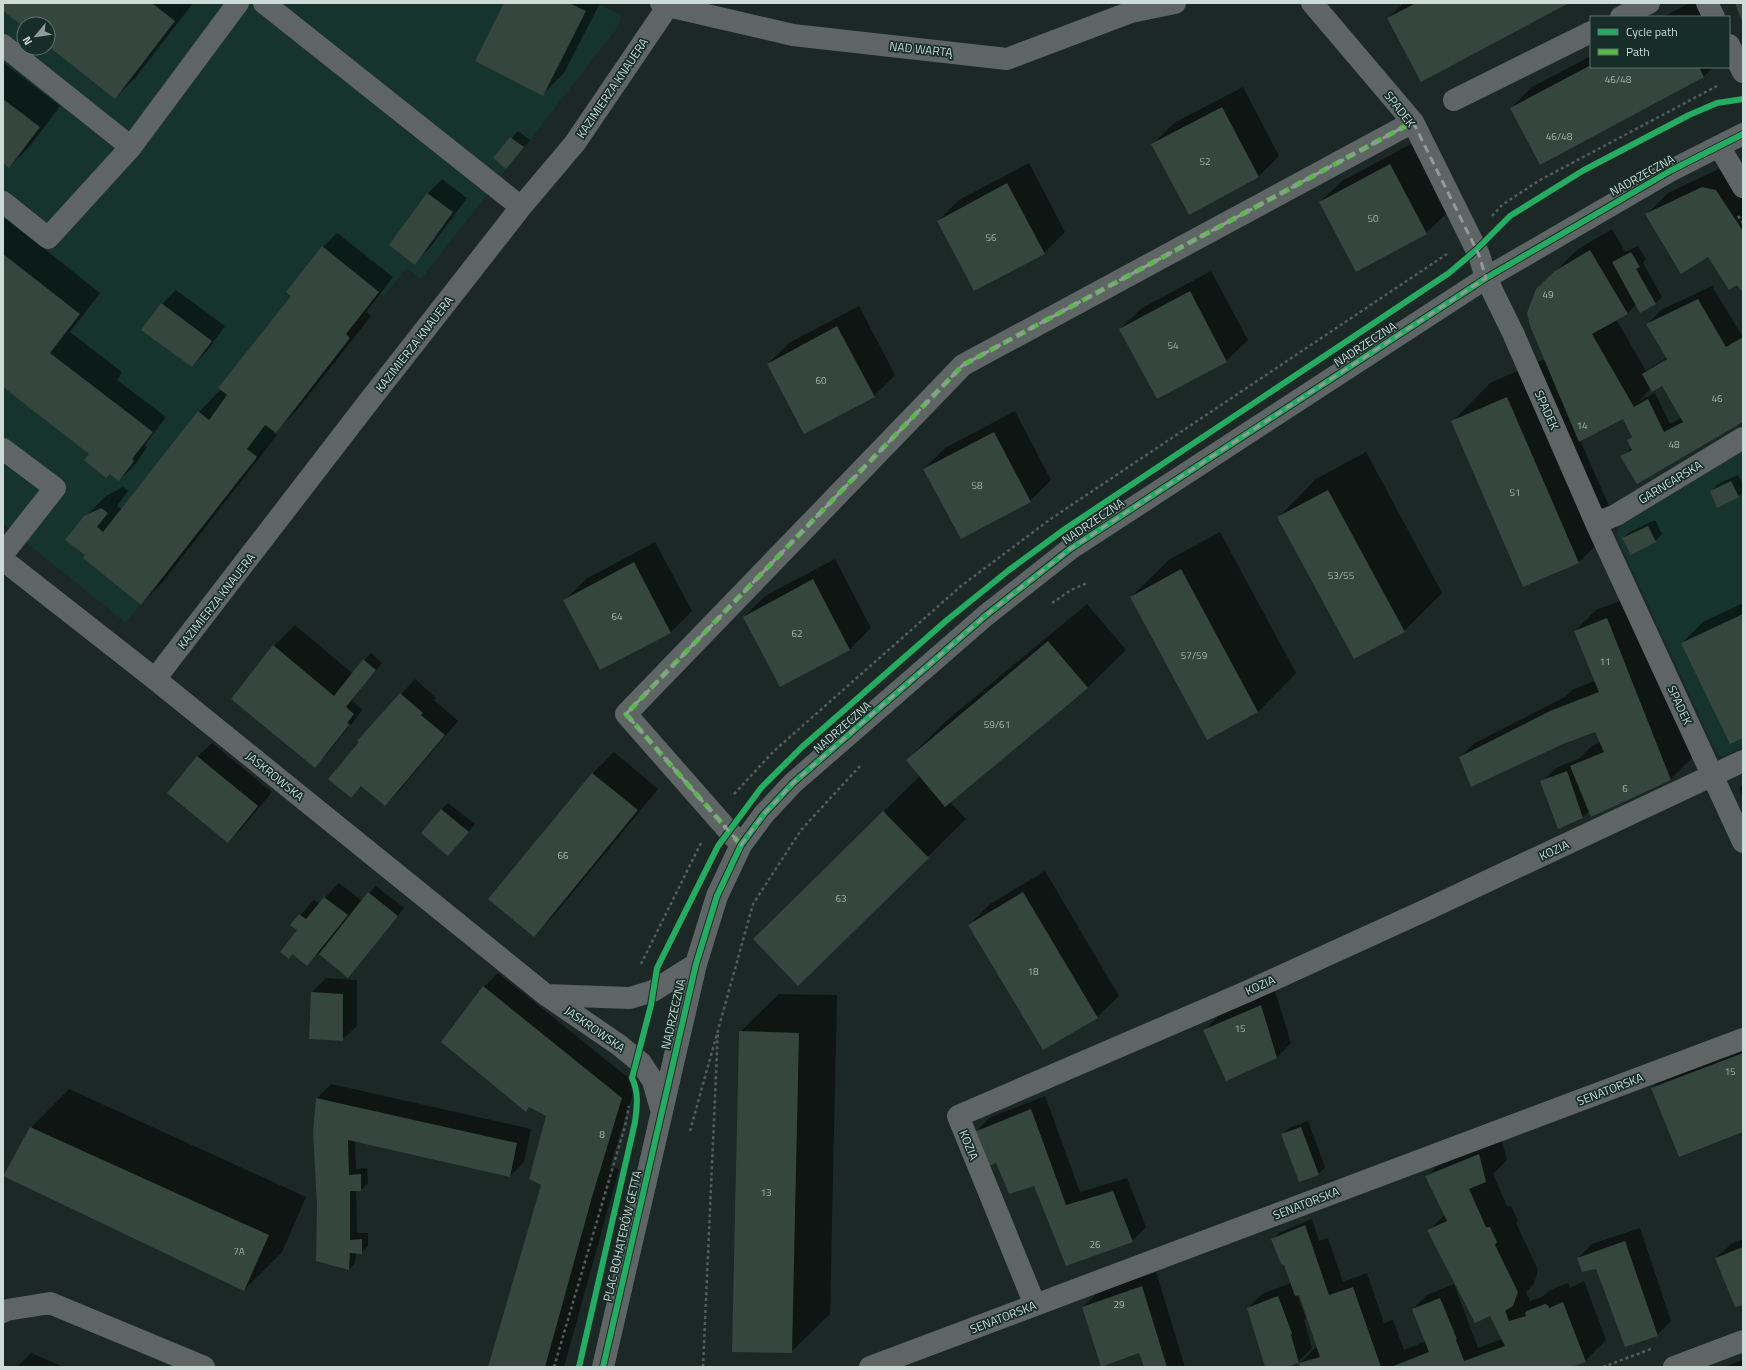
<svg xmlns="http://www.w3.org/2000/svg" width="1746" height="1370" font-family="'Titillium Web',sans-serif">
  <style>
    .built { fill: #16332e; fill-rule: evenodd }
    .shadow { fill: #0007; fill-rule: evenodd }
    .building { fill: #34463d }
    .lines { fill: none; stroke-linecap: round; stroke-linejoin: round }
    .path { stroke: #565d5c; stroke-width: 2.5; stroke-dasharray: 3 3; stroke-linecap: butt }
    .minor { stroke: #5f6465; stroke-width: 22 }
    .quiet { stroke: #58b947; stroke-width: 5; stroke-dasharray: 10 5; stroke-linecap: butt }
    .cycleway-casing { stroke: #162d28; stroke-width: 8 }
    .cycleway { stroke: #26ab63; stroke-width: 6 }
    .marked { fill: none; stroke: #8f9c99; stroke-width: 3; stroke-dasharray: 8 5; stroke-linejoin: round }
    .labels { text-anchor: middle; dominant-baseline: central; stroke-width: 3.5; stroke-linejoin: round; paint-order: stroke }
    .number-label { font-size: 10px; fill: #a7b6b0 }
    .street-label { font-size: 12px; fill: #cddbd7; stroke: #162d28 }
  </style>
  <rect width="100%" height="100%" fill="#1b2825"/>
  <path class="built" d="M3,3H597L621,15L619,26L421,279L407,268L384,296L379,292L346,334L350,338L126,623L3,524ZM24,24H48V48H24Z
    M1743,448V747L1725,756H1721L1716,752L1620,544L1617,534L1619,527L1627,521Z"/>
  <path class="shadow" d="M3,3H193L136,77L115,98L48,45V24H24V26L3,10Z
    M505,3H600L564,73L543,94Z
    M1404,3H1567L1388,18Z
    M1690,3H1697L1704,17H1663Z
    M1591,56V67H1713L1704,76L1540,163L1511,108L1532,87Z
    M3,62L60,106L30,146L9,167L3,162Z
    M1243,87L1279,156L1258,177L1153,144L1174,123Z
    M518,131L530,140L506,168L494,158Z
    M1411,144L1448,212L1426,233L1320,202L1342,181Z
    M1029,163L1065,232L1044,253L938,221L959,200Z
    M1723,167L1743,178V291L1738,283L1708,256L1647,214L1668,193Z
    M442,179L467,198L429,249L415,263L390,245L428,193Z
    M3,216L100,293L70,332L122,372L117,380L166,417L145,445L147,447L134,466L119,480L90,454L3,386Z
    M1612,229L1625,252L1638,246L1646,259L1643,263L1662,297L1655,304H1636L1628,313L1616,319L1646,371L1667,357L1647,324L1661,310L1712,286L1741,334L1743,332V421L1622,457L1632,447L1628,440L1632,436L1623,418L1580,440L1617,524L1579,562L1524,586L1452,422L1490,383L1545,359L1537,290L1577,250ZM1662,385L1681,418L1670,424L1655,393L1639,401L1651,388Z
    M337,233L393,277L366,312L371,316L297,410L274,433L277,435L162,583L141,604L87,555L85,517L106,496L123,487L128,491L117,506L122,509L199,412L221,389L297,291L323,247Z
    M1211,271L1248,340L1226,361L1157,398L1120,329L1142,308Z
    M176,290L225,326L206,352L192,366L162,304Z
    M859,306L895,375L874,396L768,364L789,343Z
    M1015,411L1051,480L1030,501L924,469L945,448Z
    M1366,452L1442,593L1404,631L1278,518L1316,479Z
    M1738,475L1743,484V492L1739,496L1718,506L1711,491L1718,484Z
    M1655,520L1662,534L1655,541L1631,553L1623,538L1630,532Z
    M1220,532L1296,673L1258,712L1131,597L1170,559Z
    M655,542L692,611L671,632L601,669L565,600L586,579Z
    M835,559L871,628L850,649L781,686L744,617L765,596Z
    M1628,598L1692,758L1671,779L1590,810L1583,817L1559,828L1542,782L1556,768L1580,758L1592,746L1600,742L1595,730L1460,757L1475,743L1565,697L1572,690L1595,681L1575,631L1596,610Z
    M1743,603V737L1682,643L1703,622Z
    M1087,604L1126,650L1087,688L950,802L966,819L798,984L792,901L920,776L907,760L945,722Z
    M295,625L353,674L371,653L382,663L352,700L362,710L351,725L328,707L326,708L349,726L329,752L315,766L274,646Z
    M415,679L436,698L434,700L458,721L399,791L385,805L362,786L351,796L360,742L359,741Z
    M212,743L272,792L242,828L228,842L197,757Z
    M614,752L658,789L555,914L534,935L489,899L593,773Z
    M1743,785V797L1739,788Z
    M448,803L475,824L455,848L441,810Z
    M1045,871L1119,996L1097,1017L1044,1049L969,925L990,904Z
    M339,883L362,901L376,886L404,908L348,976L319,953L307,964L293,953L289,958L298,930L292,925L314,900L319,904Z
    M498,973L636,1084L610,1167L619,1169L564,1367H489L542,1184L548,1116L530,1106L526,1110L484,987Z
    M326,978L357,980V1026L342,1040L312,992Z
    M1275,991L1291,1043L1277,1057L1227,1080L1204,1031L1218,1016Z
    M779,994L837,995L830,1314L791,1352L740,1032Z
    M1743,1040V1131L1652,1088L1673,1067Z
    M331,1084L531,1129L524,1162L510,1176L355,1140L356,1169L367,1168L368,1183L361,1190H356L357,1233H368V1246L361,1253H356L355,1263L349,1269L318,1205L317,1098Z
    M69,1089L306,1197L282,1252L244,1290L3,1175L31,1128Z
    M1045,1096L1080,1192L1127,1178L1146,1227L1132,1241L1066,1265L1035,1184L996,1161L975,1133L989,1118Z
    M1308,1121L1325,1167L1318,1174L1282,1135L1289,1128Z
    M1500,1133L1507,1160L1493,1174L1507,1206H1511L1518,1221L1516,1223L1538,1270L1534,1284L1526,1292L1530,1301L1542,1297L1550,1290L1567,1283L1569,1284L1570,1288L1584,1281L1606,1340L1585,1361L1568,1367H1301L1300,1363L1314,1349L1318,1348L1300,1294L1297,1295L1306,1318L1304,1320L1312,1348L1298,1362L1284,1367H1266L1248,1308L1262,1294L1291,1283L1284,1264L1272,1240L1279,1233L1312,1219L1319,1241L1328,1238L1343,1282L1367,1273L1384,1323L1393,1320L1404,1350L1426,1341L1413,1309L1427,1295L1454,1284L1478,1348L1502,1339L1491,1314L1429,1230L1445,1215L1427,1176L1448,1155Z
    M1640,1228L1671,1321L1657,1335L1597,1268L1578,1258L1592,1244Z
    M1743,1239V1304L1716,1258L1731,1244Z
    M1156,1272L1185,1367H1145L1139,1351L1083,1307L1097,1293Z
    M31,1353L64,1367H17Z
    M1743,1360V1367H1723Z"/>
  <path class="building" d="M3,3H152L175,21L115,99L48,46V24H24V27L3,11Z
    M504,3H569L586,11L543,96L475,61Z
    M1416,3H1569L1421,82L1387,18Z
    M1735,3H1743V24Z
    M1591,65V67H1699L1704,77L1540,165L1510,108Z
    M3,99L40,127L9,168L3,163Z
    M1222,107L1259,177L1189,215L1151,144Z
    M510,137L524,147L506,169L493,158Z
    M1390,164L1427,234L1356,272L1319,202Z
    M1007,183L1045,254L974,291L937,221Z
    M1702,187L1716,190L1743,231V293L1737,285L1729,290L1708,257L1681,274L1645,214Z
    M427,193L453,212L415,265L389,245Z
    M322,246L379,292L346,334L350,338L276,433L265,425L247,449L257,457L141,605L83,558L85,555L65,540L84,516L101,508L108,513L97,527L103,532L198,411L209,420L227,395L218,388L291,296L286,292Z
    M1590,250L1628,314L1592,334L1634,407L1648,399L1664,432L1683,422L1662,386L1652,392L1642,374L1667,359L1646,324L1698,299L1726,347L1743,337V422L1637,484L1620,456L1632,450L1627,440L1632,437L1623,419L1579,442L1530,326L1527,313L1536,289L1555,271Z
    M1631,252L1640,267L1636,269L1656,304L1640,313L1612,262Z
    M3,254L80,314L50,353L153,432L132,459L134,461L119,481L110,474L106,478L84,460L89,454L3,387Z
    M1190,291L1227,362L1157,399L1119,329Z
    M161,303L212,341L192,367L141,330Z
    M837,326L875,397L804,434L767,364Z
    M1507,397L1579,563L1523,587L1451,421Z
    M994,432L1031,502L961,539L923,469Z
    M1731,481L1739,497L1717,508L1710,491Z
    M1328,490L1405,632L1354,659L1277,517Z
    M1648,526L1656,542L1631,555L1622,538Z
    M634,562L671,633L600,670L563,600Z
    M1181,569L1258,712L1207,740L1130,597Z
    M813,579L850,650L780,687L743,617Z
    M1743,614V738L1730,744L1681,643Z
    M1607,618L1671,780L1591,817L1570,766L1604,752L1595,732L1563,744L1471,787L1459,757L1550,711L1599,692L1574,631Z
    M1048,641L1088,688L945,807L906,760Z
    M273,645L334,696L363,659L376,670L346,707L354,714L347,723L349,725L315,768L231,699Z
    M400,693L423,713L421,715L445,735L385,806L361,786L351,798L328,779L359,742L357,741Z
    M197,756L258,806L228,843L167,793Z
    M1567,771L1583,818L1558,829L1540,781Z
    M592,773L638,810L534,937L488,899Z
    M441,809L469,832L448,856L421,833Z
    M883,811L929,858L798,986L753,939Z
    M368,892L398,916L348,978L319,954Z
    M1023,892L1098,1018L1043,1050L968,925Z
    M324,897L348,915L307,966L292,954L289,959L280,952L297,930L290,925L299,914L306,919Z
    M483,986L622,1098L592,1197L545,1367H488L541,1185L529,1179L546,1116L529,1107L526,1112L441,1042Z
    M311,992L343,994V1041L309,1039Z
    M1261,1005L1277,1058L1226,1081L1203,1030Z
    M739,1031L799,1033L792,1353L732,1352Z
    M1743,1053V1132L1679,1157L1651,1088Z
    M316,1098L517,1143L510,1177L348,1140L349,1175L361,1174V1191H350V1240L362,1239V1254L350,1253L349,1270L316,1261L317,1205L313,1132Z
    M1031,1109L1066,1205L1113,1191L1133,1242L1066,1266L1034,1186L1009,1194L996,1163L989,1166L974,1132Z
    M30,1127L269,1235L244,1291L3,1176Z
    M1301,1127L1319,1175L1299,1182L1281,1134Z
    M1479,1154L1486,1182L1469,1189L1486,1227H1490L1497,1242L1495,1245L1518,1292L1513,1306L1505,1311L1509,1321L1526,1316L1525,1313L1527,1311L1545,1304L1548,1305L1549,1308L1563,1302L1586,1362L1571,1367H1391L1429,1352L1412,1309L1440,1298L1457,1339L1456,1340L1464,1361L1505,1346L1490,1316L1475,1323L1427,1230L1447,1221L1425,1176Z
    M1305,1225L1329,1295L1353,1287L1381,1367H1300L1299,1363L1287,1367H1265L1247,1308L1278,1296L1292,1333L1291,1335L1299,1363L1320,1357L1299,1295L1295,1296L1284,1265L1281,1264L1271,1239Z
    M1625,1241L1658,1336L1625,1347L1596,1269L1582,1272L1577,1258Z
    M1743,1247V1305L1735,1307L1715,1258Z
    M1142,1286L1167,1367H1144L1139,1353L1101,1367L1082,1307Z"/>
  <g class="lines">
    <path class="path" d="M1492,216L1502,205L1540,180L1717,86
      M1738,216L1743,223
      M1052,603L1071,590L1087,583
      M734,794L774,751L961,586L1052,518L1447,254
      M641,964L701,843
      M690,1131L753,904L801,830L860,766
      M554,1367L625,1126L629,1106
      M703,1367L718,1030
      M1603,1367L1651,1349"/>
    <path class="minor" d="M264,3L521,207
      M661,3L668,6L793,35L1007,59L1131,12L1175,3
      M1312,3L1413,122L1479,255L1486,278L1513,333L1596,523L1743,842
      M1707,3L1714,17
      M1621,17L1649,3
      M3,45L131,147L238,3
      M1729,45L1743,72
      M1454,100L1591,32
      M1719,146L1743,187
      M3,202L48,238L131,147
      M3,449L55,488L3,554
      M1596,523L1616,515L1743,438
      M3,560L155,679L546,995L619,1045L641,1063L653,1081L661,1109
      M155,679L366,405L521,207L575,143L668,6
      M741,845L626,714L963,365L1413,122
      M546,995L630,998L653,991L696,964
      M1035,1305L958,1116L1246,992L1428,909L1743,761
      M3,1312L7,1310L50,1303L204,1367
      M603,1367L696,964L717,896L741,845L764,814L793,783L985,616L1070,549L1486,278L1670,171L1743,134
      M870,1367L1743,1039
      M1674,1367L1743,1341"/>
    <path class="quiet" d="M741,845L626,714L963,365L1413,122"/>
    <g class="cycleway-casing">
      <path id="cycleway" d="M579,1367L635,1122C637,1106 639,1093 632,1078L651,1005L657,968L718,846L761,788L802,747L947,620L1009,570L1065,529L1449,273L1476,250L1510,216L1584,170L1689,115L1717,103L1743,99
        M603,1367L696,964L717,896L741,845L764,814L793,783L985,616L1070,549L1486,278L1670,171L1743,134"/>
    </g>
    <use href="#cycleway" class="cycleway"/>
  </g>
  <path class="marked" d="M1413,122L1479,255L1486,278L1070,549L985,616L793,783L764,814L741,845L626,714L963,365Z"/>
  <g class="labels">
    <g class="number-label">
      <text x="1618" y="79">46/48</text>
      <text x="1559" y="136">46/48</text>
      <text x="1205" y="161">52</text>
      <text x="1373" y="218">50</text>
      <text x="991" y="237">56</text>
      <text x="1548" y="294">49</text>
      <text x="1173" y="345">54</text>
      <text x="821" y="380">60</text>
      <text x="1717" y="398">46</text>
      <text x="1582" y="425">14</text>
      <text x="1674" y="444">48</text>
      <text x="977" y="485">58</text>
      <text x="1515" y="492">51</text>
      <text x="1341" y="575">53/55</text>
      <text x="617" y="616">64</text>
      <text x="797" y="633">62</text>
      <text x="1194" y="655">57/59</text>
      <text x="1605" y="661">11</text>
      <text x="997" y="724">59/61</text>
      <text x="1625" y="788">6</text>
      <text x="563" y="855">66</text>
      <text x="841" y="898">63</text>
      <text x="1033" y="971">18</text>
      <text x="1240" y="1028">15</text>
      <text x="1730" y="1071">15</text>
      <text x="602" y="1134">8</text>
      <text x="766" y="1192">13</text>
      <text x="1095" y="1244">26</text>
      <text x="239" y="1251">7A</text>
      <text x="1119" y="1304">29</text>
    </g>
    <g class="street-label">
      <text transform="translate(921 49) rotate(6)">NAD WARTĄ</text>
      <text transform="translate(612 88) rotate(-56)">KAZIMIERZA KNAUERA</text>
      <text transform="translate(1400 109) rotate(52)">SPADEK</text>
      <text transform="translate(1642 175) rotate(-29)">NADRZECZNA</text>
      <text transform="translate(414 344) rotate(-52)">KAZIMIERZA KNAUERA</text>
      <text transform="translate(1365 344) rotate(-33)">NADRZECZNA</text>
      <text transform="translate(1547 410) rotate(66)">SPADEK</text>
      <text transform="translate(1670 482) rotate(-31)">GARNCARSKA</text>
      <text transform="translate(1093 521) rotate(-34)">NADRZECZNA</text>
      <text transform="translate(216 601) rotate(-52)">KAZIMIERZA KNAUERA</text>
      <text transform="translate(1680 705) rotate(65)">SPADEK</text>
      <text transform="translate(842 727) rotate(-41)">NADRZECZNA</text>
      <text transform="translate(275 776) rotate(39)">JASKROWSKA</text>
      <text transform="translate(1554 850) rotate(-25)">KOZIA</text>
      <text transform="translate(1260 985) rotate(-24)">KOZIA</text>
      <text transform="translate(673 1014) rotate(-77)">NADRZECZNA</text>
      <text transform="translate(595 1029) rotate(35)">JASKROWSKA</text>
      <text transform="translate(1610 1089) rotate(-21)">SENATORSKA</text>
      <text transform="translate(969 1145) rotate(68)">KOZIA</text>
      <text transform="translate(1306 1203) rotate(-21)">SENATORSKA</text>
      <text transform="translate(622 1236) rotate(-77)">PLAC BOHATERÓW GETTA</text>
      <text transform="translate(1003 1317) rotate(-21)">SENATORSKA</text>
    </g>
  </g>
  <rect width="1746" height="1370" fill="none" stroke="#cddbd7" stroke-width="8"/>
  <rect x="1590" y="16" width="140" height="52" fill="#162d28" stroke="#5f736e"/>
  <rect x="1598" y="29" width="20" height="6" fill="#26ab63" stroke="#5f736e"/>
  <text x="1626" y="36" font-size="12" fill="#cddbd7">Cycle path</text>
  <rect x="1598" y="49" width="20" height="6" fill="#58b947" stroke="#5f736e"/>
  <text x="1626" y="56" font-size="12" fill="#cddbd7">Path</text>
  <g transform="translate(36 36) rotate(241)"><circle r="19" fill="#162d28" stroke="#5f736e"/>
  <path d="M0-3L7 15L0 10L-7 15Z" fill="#8f9c99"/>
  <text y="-6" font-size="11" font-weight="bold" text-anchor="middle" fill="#cddbd7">N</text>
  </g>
</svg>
